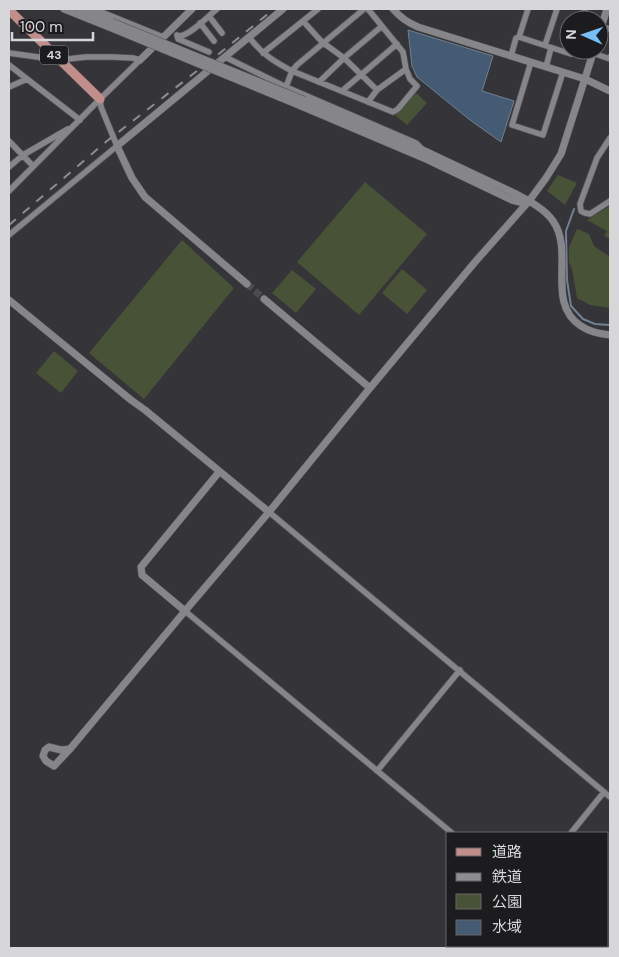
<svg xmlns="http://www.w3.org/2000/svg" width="619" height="957" font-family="'DM Sans','Noto Sans JP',sans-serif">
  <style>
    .green { fill: #485237 }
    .water { fill: #455a73; stroke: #718092 }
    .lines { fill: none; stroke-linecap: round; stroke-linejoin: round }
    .stream { stroke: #718092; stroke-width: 2 }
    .tertiary-tunnel { stroke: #4d4c50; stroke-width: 7; stroke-dasharray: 7 3.5; stroke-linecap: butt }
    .minor-casing { stroke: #505053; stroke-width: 7 }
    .tertiary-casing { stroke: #505053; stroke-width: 8 }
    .primary-casing { stroke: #505053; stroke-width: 10 }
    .minor { stroke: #86868a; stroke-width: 5.5 }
    .tertiary { stroke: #86868a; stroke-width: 7 }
    .primary { stroke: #c18e8c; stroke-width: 9 }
    .rail { stroke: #8e8d90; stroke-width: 2; stroke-dasharray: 9 9; stroke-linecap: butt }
    .tertiary-bridge-casing { stroke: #505053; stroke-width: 8; stroke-linecap: butt }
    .tertiary-bridge { stroke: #86868a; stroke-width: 7 }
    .labels { text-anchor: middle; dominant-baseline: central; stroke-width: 4.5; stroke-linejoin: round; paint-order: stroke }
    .shield { fill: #1c1c1e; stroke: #9f9fa1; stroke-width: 1 }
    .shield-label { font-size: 12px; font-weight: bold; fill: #d7d7d9 }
  </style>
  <rect width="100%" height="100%" fill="#353438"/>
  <path class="green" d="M415,92L427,103L407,125L395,115Z
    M558,175L577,183L565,205L547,191Z
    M365,182L427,234L359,315L297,262Z
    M610,206V239L604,236L607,231L587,220Z
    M577,229L589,234L594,246L610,257V308L590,305L577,298L572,269L569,262V247Z
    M182,240L234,288L144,399L89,353Z
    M402,269L427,290L407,314L382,293Z
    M292,270L316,289L296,313L272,293Z
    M54,351L78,371L61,393L36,373Z"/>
  <path class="water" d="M408,30L493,56L482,91L514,101L501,142L470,120L417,77L412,66Z"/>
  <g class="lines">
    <path class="stream" d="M574,209L566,231L567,280L571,306L583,319L595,324L610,325"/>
    <path class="tertiary-tunnel" d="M247,284L264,299"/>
    <g class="minor-casing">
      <path id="minor" d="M94,9L163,37
        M209,16L222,33
        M581,20L585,9
        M303,21L322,42L344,58L377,90
        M200,23L214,41
        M601,27L610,29
        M177,35L178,39L209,52
        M178,36C189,37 208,16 217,9
        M249,37C262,54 273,61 292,71L393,112L398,109L417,86L410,79L406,69L403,52L368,9
        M519,37L571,54L572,50
        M545,45L557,9
        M9,53L59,60L86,57H112L133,58L140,60L100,99L9,191
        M263,53L318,9
        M593,53L610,59V57
        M511,56L516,38L519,37L528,9
        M225,57L286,87L416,143L422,149
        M531,62L512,125L543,135L563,72
        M9,65L80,120
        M546,67L551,48
        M319,82L344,58L382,26
        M9,87L27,79
        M286,87L292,71L297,65L364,9
        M342,91L397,44
        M368,102L377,90L406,69
        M610,138L597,158L580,204L581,211L585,213L590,214L610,201
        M9,141L33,166
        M9,167L23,155L68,129
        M9,235L117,146L101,107L100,99
        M269,512L610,797
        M185,611L452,833
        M377,771L460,670
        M571,833L604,792
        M586,946L589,948
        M474,948L476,946"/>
    </g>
    <g class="tertiary-casing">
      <path id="tertiary" d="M64,9L109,27
        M81,9L112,22
        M393,9C401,18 407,22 418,27L585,79L610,91
        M599,34L607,9
        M140,60L192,9
        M304,100L427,152L516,194C529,201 545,209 553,221C575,252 545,303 581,326C590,332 599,334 610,335
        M301,106L426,159L512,200L520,202L528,201
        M247,284L145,197L132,178L117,146L283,9
        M264,299L370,388
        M9,300L131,400L145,410L269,512
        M185,611L142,575L141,567L219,472
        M70,749L61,750L49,747L45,750L43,756L46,761L54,766L70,749L185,611L269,512L370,388L475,262L529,201L546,178L561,154L594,50"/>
    </g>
    <g class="primary-casing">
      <path id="primary" d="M9,10L100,99"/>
    </g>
    <use href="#minor" class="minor"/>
    <use href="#tertiary" class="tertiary"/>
    <use href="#primary" class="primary"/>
    <path class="rail" d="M9,225L107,141L215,57L274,9"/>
    <g class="tertiary-bridge-casing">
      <path id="tertiary-bridge" d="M112,22L304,100
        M109,27L301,106"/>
    </g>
    <use href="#tertiary-bridge" class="tertiary-bridge"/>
  </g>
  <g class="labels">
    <rect class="shield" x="40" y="45.5" width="28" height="19" rx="4"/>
    <g class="shield-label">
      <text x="54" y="55">43</text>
    </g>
  </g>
  <rect width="619" height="957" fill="none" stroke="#d7d7d9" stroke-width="20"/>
  <rect x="446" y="832" width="162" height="115" fill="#1c1c1e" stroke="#676769"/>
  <rect x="456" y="848" width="25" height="8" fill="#c18e8c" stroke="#676769"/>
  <text x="492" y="857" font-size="15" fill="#d7d7d9">道路</text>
  <rect x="456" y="873" width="25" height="8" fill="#8e8d90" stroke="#676769"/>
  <text x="492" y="882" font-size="15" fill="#d7d7d9">鉄道</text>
  <rect x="456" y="894" width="25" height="15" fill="#485237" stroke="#676769"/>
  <text x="492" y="907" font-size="15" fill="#d7d7d9">公園</text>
  <rect x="456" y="920" width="25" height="15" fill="#455a73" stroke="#676769"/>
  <text x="492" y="932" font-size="15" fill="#d7d7d9">水域</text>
  <g transform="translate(584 35) rotate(272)"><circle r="24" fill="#1c1c1e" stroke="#676769"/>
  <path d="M0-4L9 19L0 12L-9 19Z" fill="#78bff7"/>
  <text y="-8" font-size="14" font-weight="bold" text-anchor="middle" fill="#d7d7d9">N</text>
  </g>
  <path d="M12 32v8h81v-8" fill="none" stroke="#d7d7d9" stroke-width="2.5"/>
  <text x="20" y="32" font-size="15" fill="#d7d7d9" stroke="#1c1c1e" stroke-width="4" paint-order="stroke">100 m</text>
</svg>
